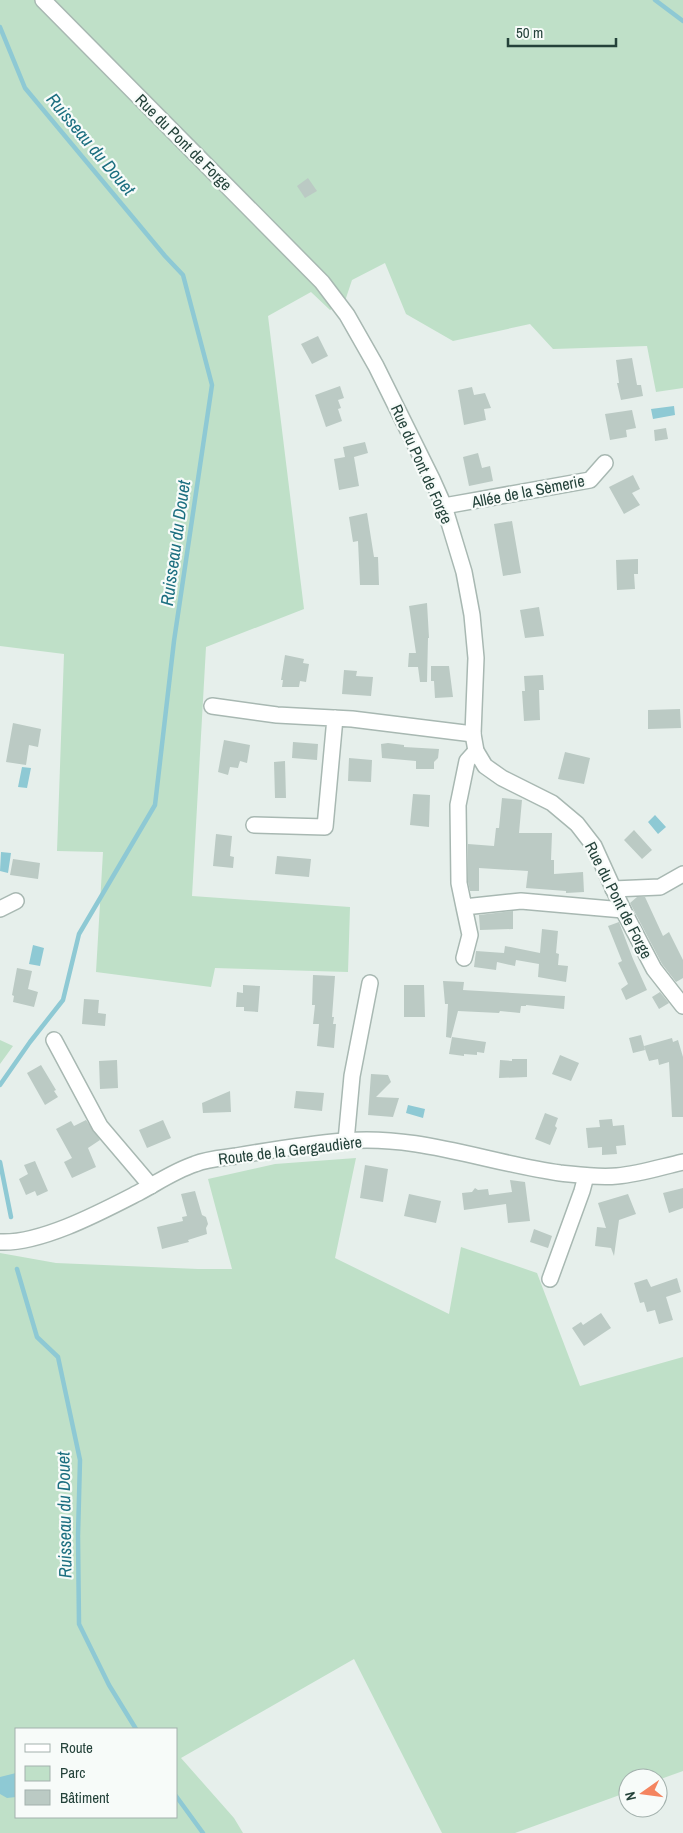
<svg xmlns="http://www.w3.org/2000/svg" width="683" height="1833" font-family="'Archivo Narrow',sans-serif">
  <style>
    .green { fill: #bfe0c8; fill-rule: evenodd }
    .water { fill: #8ec9d4 }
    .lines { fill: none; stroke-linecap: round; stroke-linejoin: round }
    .stream { stroke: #8ec9d4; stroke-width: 4.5 }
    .building { fill: #bbcac4 }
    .minor-casing { stroke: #a8b8b2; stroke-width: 18 }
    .tertiary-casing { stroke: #a8b8b2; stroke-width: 18 }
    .minor { stroke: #fff; stroke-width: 15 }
    .tertiary { stroke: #fff; stroke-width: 15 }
    .labels { text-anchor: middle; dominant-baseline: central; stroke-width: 4.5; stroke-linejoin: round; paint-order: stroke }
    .street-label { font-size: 16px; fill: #24423a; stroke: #f7fbf9 }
    .water-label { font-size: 18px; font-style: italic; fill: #1c6f80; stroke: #f7fbf9 }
  </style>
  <rect width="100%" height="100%" fill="#e6efeb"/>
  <path class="green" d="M0,0H683V388L656,392L647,346L553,349L530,324L453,341L406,314L385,263L352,280L345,301L330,310L311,292L268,316L304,609L206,647L192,896L350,907L348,972L215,968L211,987L96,972L103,852L57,851L64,654L0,646Z
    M0,1040L13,1046L0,1064Z
    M356,1158L335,1258L449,1314L461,1247L537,1273L580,1386L683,1357V1771L658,1780V1778H628V1792L515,1833H442L354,1659L181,1758L234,1818L243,1833H0V1253L56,1263L198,1269H232L208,1179L275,1164ZM16,1729H176V1817H16Z"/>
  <path class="water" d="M674,406L675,415L653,419L651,409Z
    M22,767L31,768L27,788L18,787Z
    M655,815L666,827L658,834L648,822Z
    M1,852L11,853L8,873L0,871Z
    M33,945L44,948L40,966L29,964Z
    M408,1105L425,1109L423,1118L406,1113Z
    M16,1773V1797L7,1798L0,1794V1777Z"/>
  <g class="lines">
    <path class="stream" d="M655,0L683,21
      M0,27L25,88L165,256L183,275L212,385L174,641L155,805L79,934L63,1000L30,1042L0,1085
      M0,1162L11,1217
      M17,1269L37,1337L58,1357L80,1460L78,1536L79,1624L109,1685L136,1729
      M176,1796L203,1833"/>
  </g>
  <path class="building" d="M308,178L317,191L305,198L297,186Z
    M318,336L328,356L312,364L301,344Z
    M632,358L637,385H641L643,396L621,400L617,383H619L616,360Z
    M340,386L344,398L338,400L341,408L338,409L342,421L326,427L315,395Z
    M472,387L474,395L485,393L491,408L484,409L486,420L464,425L458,390Z
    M632,410L636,428L626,430L627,437L610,440L605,414Z
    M666,428L668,439L655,441L654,430Z
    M365,442L368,453L354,457L359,486L339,490L334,459L345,457L343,447Z
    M478,453L482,468L490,466L493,481L469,486L463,457Z
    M633,475L640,489L632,493L640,505L624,514L609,487Z
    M367,513L374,557H378L379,585H360L358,541L353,542L349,517Z
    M512,521L521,573L503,576L494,524Z
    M638,559V574H634L635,589L617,590L616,560Z
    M427,603L429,638H428L427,682H420L418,667H408L409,653H416L409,606Z
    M539,607L544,636L525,638L520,610Z
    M285,655L304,659L303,663L309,664L306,682L300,681L299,687H282L283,680H281Z
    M431,666H449L453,697L435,698L434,681H431Z
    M344,670L357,671L356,676L373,677L371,696L342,694Z
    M543,675L544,690H539L540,720L524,721L522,691H525L524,676Z
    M680,709L681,728L648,729V710Z
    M13,723L41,729L38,747L29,745L26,765L6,762Z
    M224,740L250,745L247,763L240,761L238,768L230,767L228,775L218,772Z
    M293,742L318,744L317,760L292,758Z
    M388,743L404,745V747L439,749L438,758L434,762V769H416V761L382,758L381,744Z
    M565,752L590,758L584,784L558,779Z
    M349,758L372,760L371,782L348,781Z
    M285,761L286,798H275L274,762Z
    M413,794L430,795L429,827L410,825Z
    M502,798L522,800L519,833H552L551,860H554V874L583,872L584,892L566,893V891L526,888L528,871L479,868V891H470L468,882V844L494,846L496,828H499Z
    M634,830L652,850L642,859L624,840Z
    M216,834L232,836L230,856L234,857L233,868L213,866Z
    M277,856L311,859L309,877L275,874Z
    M13,859L40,863L38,879L10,875Z
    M637,897H645L663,936L669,932L683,960V978L676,982L662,964L630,903Z
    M513,911V929L480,930L479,915Z
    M619,922L633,959L647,990L626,1000L621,989L628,984L618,963L622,961L608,926Z
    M542,929L558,931L556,953L559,954L558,965L568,966L566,982L538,977L539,964L516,960L515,966L497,962L496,970L474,967L476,951L504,953L505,946L540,953Z
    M17,968L32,971L28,989L38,992L34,1007L13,1002L14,996L12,995Z
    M313,975L335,976L332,1017H334L333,1024H336L334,1048L317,1046L319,1024H313L315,1005H312Z
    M443,981L464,982L463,990L565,996L564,1009L526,1005V1006H521L520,1013L500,1011L499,1013L458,1011L451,1038L446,1037L448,1004H445Z
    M243,985L260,986L258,1012L244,1011V1007H236L237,992L243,993Z
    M404,985H424L425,1017H404Z
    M660,992L669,1003L659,1009L652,997Z
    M84,999L99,1000L98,1013L106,1014L105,1026L82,1024Z
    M641,1035L645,1050L633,1053L629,1038Z
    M452,1037L486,1042L484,1053L477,1052V1055L464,1054V1056L449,1054Z
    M672,1038L673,1042L678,1040L683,1057V1117H672L669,1062L659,1065L658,1059L649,1061L644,1046Z
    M560,1055L579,1063L571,1081L552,1074Z
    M512,1059H527V1077L499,1078L500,1060L512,1061Z
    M117,1060L118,1088L100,1089L99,1061Z
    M41,1065L56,1090L54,1091L58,1097L45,1105L27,1073Z
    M371,1074L388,1075L391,1082L376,1097L399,1098L393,1117L368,1115Z
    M230,1091L231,1112L203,1113L202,1103Z
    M296,1091L324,1093L322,1111L294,1108Z
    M545,1113L558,1118L555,1126L557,1128L550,1145L535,1139Z
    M612,1119L613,1126L624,1125L626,1145L616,1146L617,1154L602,1155V1147L588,1148L586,1128L600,1127L599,1120Z
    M86,1120L100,1140L88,1148L96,1167L72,1178L64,1162L72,1158L56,1129L71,1121L74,1126Z
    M163,1120L171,1138L147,1148L139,1130Z
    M35,1161L48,1191L37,1196L35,1191L26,1195L19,1179L28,1174L24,1165Z
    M365,1165L388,1169L383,1202L360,1198Z
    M510,1180L525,1182L530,1221L508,1223L506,1204L464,1210L462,1193L472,1192L475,1188L478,1190L488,1189L489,1195L512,1192Z
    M683,1188V1208L669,1213L663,1193Z
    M195,1191L202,1215L206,1217L208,1224L206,1228L207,1234L188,1240L189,1242L162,1249L157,1227L183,1221L182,1217L187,1216L181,1194Z
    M409,1194L441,1201L436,1223L404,1216Z
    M628,1194L636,1214L619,1220L614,1256L611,1248L595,1246L597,1227L606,1228L598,1203Z
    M534,1229L552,1236L548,1248L530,1242Z
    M677,1278L681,1292L666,1297L673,1320L659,1324L655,1310L647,1312L644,1302L640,1303L634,1283L647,1279L651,1287Z
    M601,1313L611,1328L584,1346L572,1328L581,1322L583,1325Z"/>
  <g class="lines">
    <g class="minor-casing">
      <path id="minor" d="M444,506L590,480L605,463
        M212,706L277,715L352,719L473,734
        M476,751L467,761L458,805L459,883L464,907L521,901L623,910
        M254,825L325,827L335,718
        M613,889L660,887L683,874
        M464,907L470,935L464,958
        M0,909L16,901
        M54,1040L100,1126L151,1186
        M346,1141L352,1076L370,983
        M550,1279L582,1191L586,1176"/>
    </g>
    <g class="tertiary-casing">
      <path id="tertiary" d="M43,0L322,282L347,315L376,366L432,479L444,506L464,572L472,615L476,658L473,734L476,751L485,766L502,778L552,803L577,824L594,846L623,910L654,969L683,1006
        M0,1242C41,1244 101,1212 138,1193C157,1183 174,1171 195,1164C207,1159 222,1158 236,1156C271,1150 308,1144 344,1141C417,1134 488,1163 560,1173C579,1175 598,1178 617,1176C639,1174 661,1167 683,1162"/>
    </g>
    <use href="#minor" class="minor"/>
    <use href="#tertiary" class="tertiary"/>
  </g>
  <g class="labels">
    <g class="street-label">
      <text transform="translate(184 142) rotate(45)">Rue du Pont de Forge</text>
      <text transform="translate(422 464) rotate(66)">Rue du Pont de Forge</text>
      <text transform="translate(528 491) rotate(-11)">Allée de la Sèmerie</text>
      <text transform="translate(619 900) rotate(63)">Rue du Pont de Forge</text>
      <text transform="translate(290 1150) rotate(-7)">Route de la Gergaudière</text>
    </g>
    <g class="water-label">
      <text transform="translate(91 144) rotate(50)">Ruisseau du Douet</text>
      <text transform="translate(175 543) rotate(-82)">Ruisseau du Douet</text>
      <text transform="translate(64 1515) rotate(-91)">Ruisseau du Douet</text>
    </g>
  </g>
  <rect x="15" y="1728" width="162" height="90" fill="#f7fbf9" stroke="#a3b1ad"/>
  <rect x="25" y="1744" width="25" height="8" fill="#ffffff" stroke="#a3b1ad"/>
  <text x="60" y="1753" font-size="15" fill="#24423a">Route</text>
  <rect x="25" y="1766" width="25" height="15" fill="#bfe0c8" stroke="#a3b1ad"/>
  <text x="60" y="1778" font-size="15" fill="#24423a">Parc</text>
  <rect x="25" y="1790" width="25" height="15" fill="#bbcac4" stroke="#a3b1ad"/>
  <text x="60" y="1803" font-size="15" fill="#24423a">Bâtiment</text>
  <g transform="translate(643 1793) rotate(256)"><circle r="24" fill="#f7fbf9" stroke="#a3b1ad"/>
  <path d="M0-4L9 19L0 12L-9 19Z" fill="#f4845f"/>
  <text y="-8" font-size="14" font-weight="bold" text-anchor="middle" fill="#24423a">N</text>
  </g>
  <path d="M508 38v8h108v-8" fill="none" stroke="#24423a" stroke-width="2.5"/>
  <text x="516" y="38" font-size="15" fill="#24423a" stroke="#f7fbf9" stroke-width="4" paint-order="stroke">50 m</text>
</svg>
